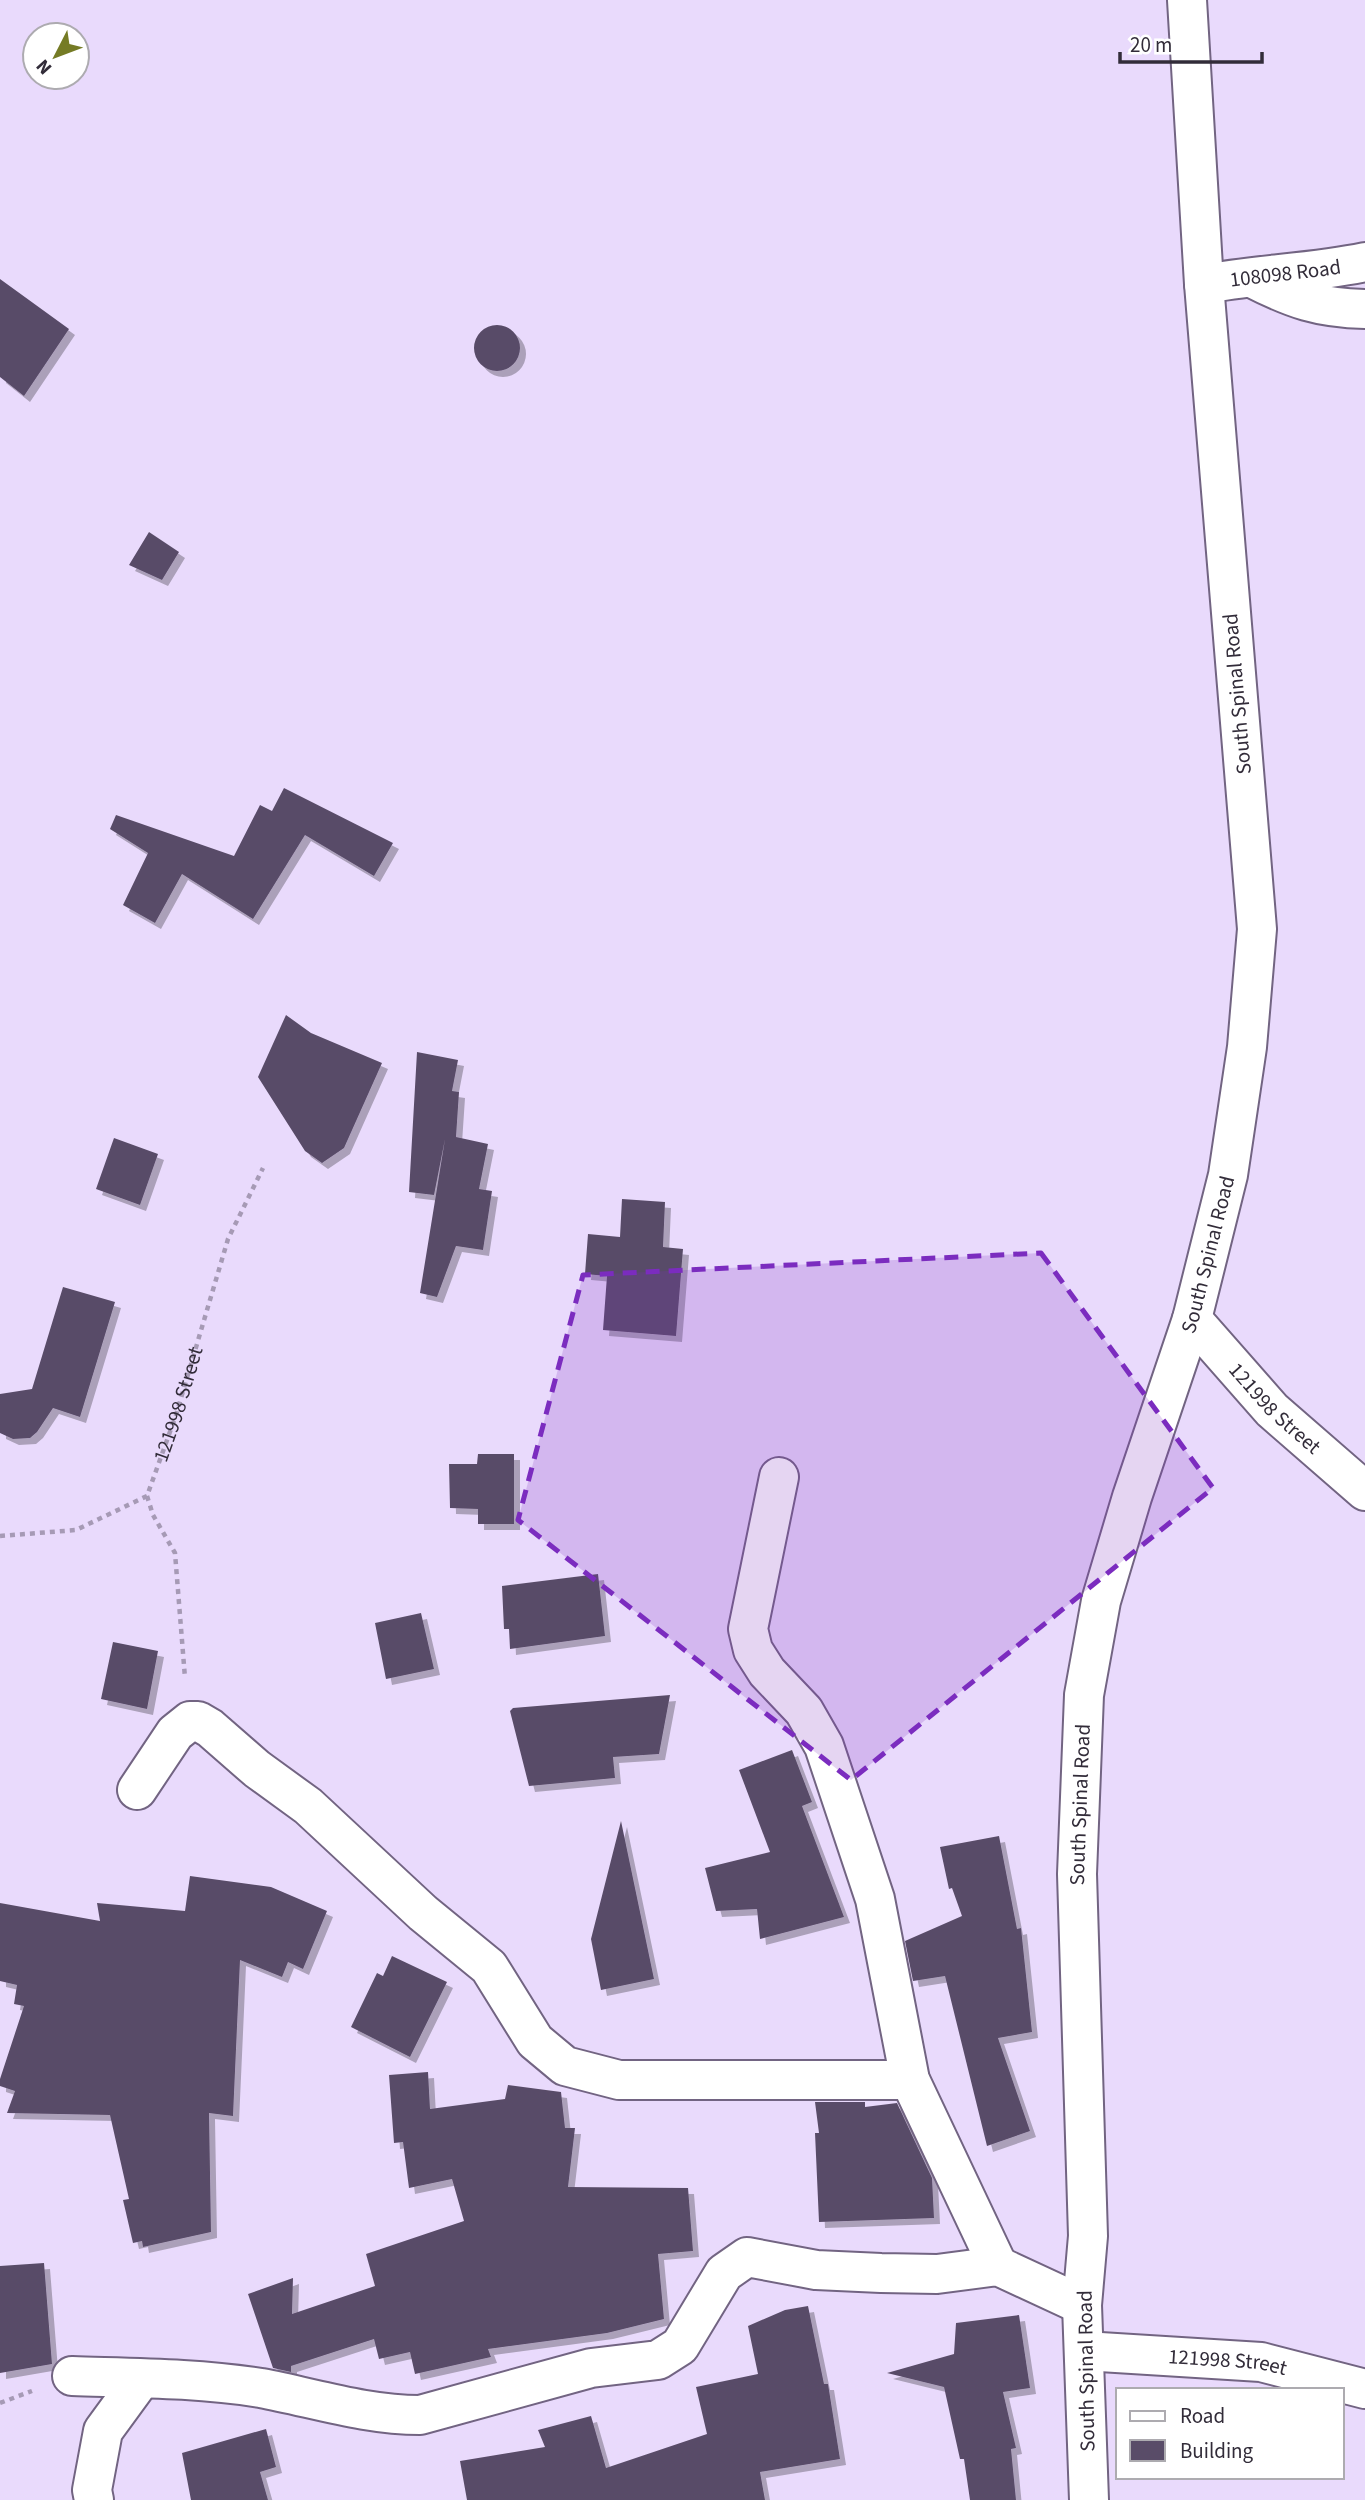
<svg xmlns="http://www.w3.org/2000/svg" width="1365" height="2500" font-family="'Source Sans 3',sans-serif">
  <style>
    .building { fill: #594c68; filter: url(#shadow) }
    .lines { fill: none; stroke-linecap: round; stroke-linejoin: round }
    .minor-casing { stroke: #726482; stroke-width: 42 }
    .path { stroke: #a69ab5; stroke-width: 4.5; stroke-dasharray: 5 5; stroke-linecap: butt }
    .minor { stroke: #fff; stroke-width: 38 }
    .marked { fill: #7b2cbf; fill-opacity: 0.2; stroke: #7b2cbf; stroke-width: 5; stroke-dasharray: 14 9; stroke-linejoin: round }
    .labels { text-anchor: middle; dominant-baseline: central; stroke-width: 7; stroke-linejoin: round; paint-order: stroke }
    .street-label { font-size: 21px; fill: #322c39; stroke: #fff }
  </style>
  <defs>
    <filter id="shadow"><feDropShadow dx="6" dy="6" stdDeviation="0" flood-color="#0004"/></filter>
  </defs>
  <rect width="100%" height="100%" fill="#e9dafc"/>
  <path class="building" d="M0,279L69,329L24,396L0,377Z
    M474 348a23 23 0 1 1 46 0a23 23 0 1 1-46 0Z
    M149,532L179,552L162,580L129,565Z
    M284,788L393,843L374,876L305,835L253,919L182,874L155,923L123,905L148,853L110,829L116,815L234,856L260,805L272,811Z
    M286,1015L311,1033L382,1063L344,1148L322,1163L305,1151L258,1077Z
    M417,1052L458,1060L452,1091L459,1092L456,1137L488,1144L479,1189L492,1191L483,1250L456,1246L437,1297L420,1293L445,1139L434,1195L409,1192Z
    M114,1138L158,1154L140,1205L96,1189Z
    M622,1199L665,1202L663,1247L683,1249L676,1336L603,1330L607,1276L585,1274L588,1234L620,1237Z
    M63,1287L115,1302L80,1417L53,1408L37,1432L30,1438L13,1439L0,1433V1394L32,1389Z
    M478,1454H514V1524H478V1509L450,1508L449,1464H477Z
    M598,1574L605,1636L510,1649L509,1629H504L502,1586Z
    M421,1613L434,1669L386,1679L375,1623Z
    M113,1642L158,1651L147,1709L101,1699Z
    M670,1695L659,1754L613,1757L615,1778L529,1786L510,1711L513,1708Z
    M792,1750L812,1802L802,1806L844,1917L760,1939L757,1909L716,1911L705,1868L770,1852L739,1770Z
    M621,1821L654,1979L601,1990L591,1939Z
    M999,1836L1017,1929L1021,1928L1032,2032L998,2038L1030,2131L987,2146L945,1976L913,1981L905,1941L962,1916L952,1888L949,1889L940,1847Z
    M190,1876L271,1887L327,1911L303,1969L288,1962L282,1977L240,1960L233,2116L209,2113L211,2232L143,2247L142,2241L133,2243L123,2200L129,2199L110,2115L7,2113L15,2091L0,2086V2079L24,2006L14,2004L17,1985L0,1981V1903L100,1921L97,1903L185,1911Z
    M392,1956L447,1982L410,2057L351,2027L377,1973L383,1976Z
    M428,2072L430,2109L505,2099L508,2085L561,2092L565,2128H575L568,2187L688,2188L693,2251L658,2254L664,2319L607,2333L488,2349L491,2357L415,2374L410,2352L379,2359L374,2339L291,2366V2372L273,2368L248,2294L293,2278L292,2314L375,2286L366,2254L464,2221L452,2179L409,2188L403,2142L394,2143L389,2075Z
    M815,2102H865V2107L897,2103L932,2178L934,2218L819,2222L815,2133H819Z
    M44,2263L52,2364L0,2373V2266Z
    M808,2306L824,2384H828L840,2459L760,2472L765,2500H467L460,2461L545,2447L538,2430L591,2416L606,2468L707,2434L696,2387L758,2374L748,2326L785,2310Z
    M1019,2315L1030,2388L1003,2392L1016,2448L1011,2449L1016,2500H970L964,2459H960L944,2387L887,2373L954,2354L956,2323Z
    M266,2429L276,2467L260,2472L268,2500H191L182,2453Z"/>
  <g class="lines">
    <g class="minor-casing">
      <g id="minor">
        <path d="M1252,278C1293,299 1319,308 1365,309"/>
        <path id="s2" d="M1204,284C1258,274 1312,273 1365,262"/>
        <path id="s3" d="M1192,1319L1272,1410L1365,1491"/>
        <path d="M779,1477L748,1629L753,1650L767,1672L804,1711L824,1746L875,1899L910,2080L998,2266"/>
        <path d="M137,1790L175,1733L190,1721H198L210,1728L257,1769L308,1806L423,1913L489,1967L535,2041L565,2066L619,2080H910"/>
        <path id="s4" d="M1084,2351L1261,2362L1365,2389"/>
        <path d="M72,2376C134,2378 199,2378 261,2388C314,2398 366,2415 420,2415L591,2368L658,2360L680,2346L724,2273L747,2257L816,2270L881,2273L937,2274L998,2266L1082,2305"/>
        <path d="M94,2500L92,2490L103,2431L141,2379"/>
        <path id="s5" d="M1089,2500L1082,2305L1088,2236L1077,1874L1084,1695L1101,1601L1132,1497L1192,1319L1228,1175L1247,1047L1257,929L1204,284L1187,0"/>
      </g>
    </g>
    <g class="path">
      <path d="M147,1496L153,1515L175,1553L185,1678"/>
      <path id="s1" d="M0,1536L76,1530L147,1496L176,1415L228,1239L263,1168"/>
      <path d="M0,2403L32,2391"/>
    </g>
    <use href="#minor" class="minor"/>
  </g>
  <path class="marked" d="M1041,1253L1213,1488L851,1780L518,1520L583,1275Z"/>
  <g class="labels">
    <g class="street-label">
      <text stroke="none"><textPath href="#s2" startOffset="82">108098 Road</textPath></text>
      <text transform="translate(1237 694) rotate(-95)">South Spinal Road</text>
      <text stroke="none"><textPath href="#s5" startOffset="1264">South Spinal Road</textPath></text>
      <text stroke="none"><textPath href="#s1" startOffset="252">121998 Street</textPath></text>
      <text stroke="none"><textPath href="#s3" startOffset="122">121998 Street</textPath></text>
      <text stroke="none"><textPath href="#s5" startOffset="696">South Spinal Road</textPath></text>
      <text stroke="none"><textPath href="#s4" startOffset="144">121998 Street</textPath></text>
      <text transform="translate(1086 2371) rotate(-91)">South Spinal Road</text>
    </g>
  </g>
  <rect x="1116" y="2388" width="228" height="91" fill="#ffffff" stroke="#adabb0" stroke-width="2"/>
  <rect x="1130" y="2411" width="35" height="10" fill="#ffffff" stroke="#adabb0" stroke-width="2"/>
  <text x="1180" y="2423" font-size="21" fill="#322c39">Road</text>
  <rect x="1130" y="2440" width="35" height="21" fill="#594c68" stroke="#adabb0" stroke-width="2"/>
  <text x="1180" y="2458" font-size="21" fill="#322c39">Building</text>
  <g transform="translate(56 56) rotate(228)"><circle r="33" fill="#ffffff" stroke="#adabb0" stroke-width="2"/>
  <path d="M0-5L12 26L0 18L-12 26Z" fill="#757b25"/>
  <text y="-10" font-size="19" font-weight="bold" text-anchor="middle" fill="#322c39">N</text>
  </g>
  <path d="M1120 52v10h142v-10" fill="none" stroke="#322c39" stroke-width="3.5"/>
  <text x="1130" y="52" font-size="21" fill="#322c39" stroke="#ffffff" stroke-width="5" paint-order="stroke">20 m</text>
</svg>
